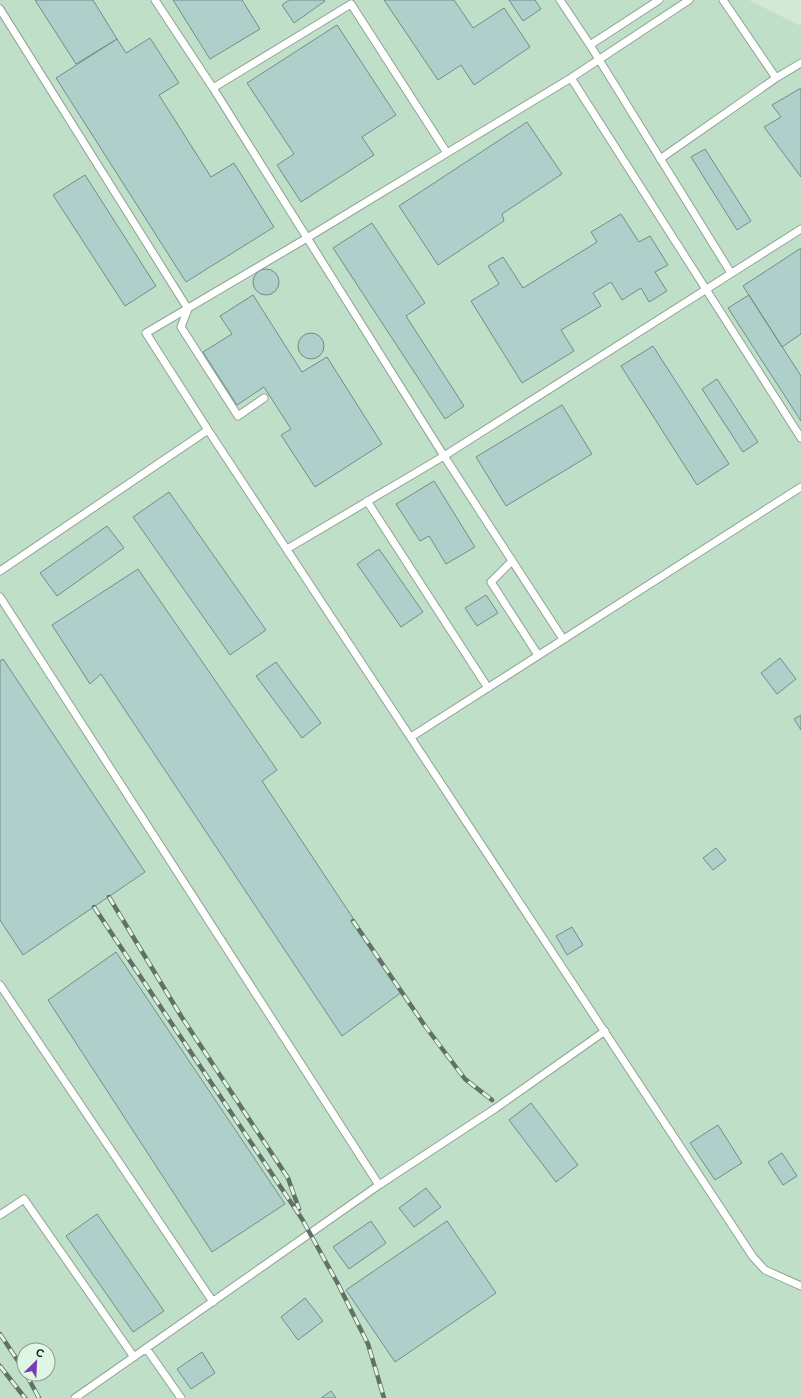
<svg xmlns="http://www.w3.org/2000/svg" width="801" height="1398" font-family="Raleway,sans-serif">
  <style>
    .built { fill: #c0dfc8; fill-rule: evenodd }
    .building { fill: #afd0ca; stroke: #708e89 }
    .lines { fill: none; stroke-linecap: round; stroke-linejoin: round }
    .lane-casing { stroke: #8ea493; stroke-width: 9 }
    .lane { stroke: #fff; stroke-width: 7 }
    .rail-casing { stroke: #627166; stroke-width: 4.5 }
    .rail { stroke: #def6e3; stroke-width: 3; stroke-dasharray: 9; stroke-linecap: butt }
  </style>
  <rect width="100%" height="100%" fill="#d1e9d6"/>
  <path class="built" d="M0,0H749L801,26V1398H0ZM24,1350H48V1374H24Z"/>
  <path class="building" d="M35,0H93L117,39L76,64Z
    M173,0H242L260,29L210,59Z
    M289,0H324L325,1L294,23L282,5Z
    M384,0H454L473,28L504,8L530,47L474,85L461,65L438,80Z
    M509,0H535L541,9L523,21Z
    M337,25L396,115L362,137L374,155L301,202L277,165L294,154L247,83Z
    M150,38L179,83L159,95L211,177L234,163L274,227L186,282L56,78L117,39L126,53Z
    M801,88V177L764,127L781,117L772,105Z
    M527,122L562,174L502,214L504,221L438,265L399,206Z
    M705,149L751,221L737,230L691,157Z
    M85,175L156,286L125,306L53,195Z
    M621,214L639,242L650,236L668,265L655,272L667,291L649,302L641,288L622,300L611,282L593,293L601,306L561,330L574,351L522,383L471,301L499,284L488,266L503,257L523,288L597,242L591,232Z
    M372,223L425,303L406,316L464,406L445,419L333,248Z
    M801,248V334L782,347L743,286Z
    M253 282a13 13 0 1 1 26 0a13 13 0 1 1-26 0Z
    M253,295L302,372L327,357L382,444L315,487L281,435L291,429L264,387L237,405L203,352L232,334L220,316Z
    M749,295L801,376V421L728,308Z
    M298 346a13 13 0 1 1 26 0a13 13 0 1 1-26 0Z
    M653,346L729,464L697,485L621,366Z
    M717,379L758,442L743,452L702,389Z
    M562,405L592,454L506,506L476,457Z
    M434,481L475,547L446,564L429,536L420,541L396,504Z
    M169,492L266,630L230,655L133,517Z
    M107,526L124,548L57,596L40,573Z
    M379,549L423,612L401,627L357,564Z
    M138,569L277,770L262,781L402,992L342,1036L101,674L90,684L52,625Z
    M486,595L498,613L477,626L465,608Z
    M780,658L796,679L777,694L761,673Z
    M3,659L145,872L23,955L0,920V661Z
    M276,662L321,723L302,738L256,676Z
    M801,715V730L794,719Z
    M716,848L726,860L713,870L703,858Z
    M572,927L583,945L567,955L556,936Z
    M116,952L285,1204L212,1252L48,1000Z
    M531,1103L578,1165L556,1182L509,1120Z
    M718,1125L742,1163L715,1180L690,1143Z
    M782,1153L797,1176L783,1185L768,1162Z
    M426,1188L441,1207L414,1227L399,1208Z
    M97,1214L164,1311L133,1332L66,1236Z
    M371,1221L386,1243L349,1269L333,1247Z
    M447,1221L496,1293L395,1362L346,1290Z
    M305,1298L323,1321L298,1340L281,1317Z
    M202,1352L215,1373L191,1389L177,1369Z
    M331,1391L336,1398H321Z"/>
  <g class="lines">
    <g class="lane-casing">
      <path id="lane" d="M155,0L213,88
        M560,0L590,45L731,273
        M689,0L571,78L801,438
        M723,0L776,78L801,63
        M0,9L188,309L181,327L238,416L264,398
        M590,45L659,0
        M447,153L571,78
        M660,159L776,78
        M208,430L146,333L307,238L447,153L351,4L213,88L444,456L801,229
        M367,501L488,688
        M287,549L444,456L563,639
        M512,561L491,582L538,655
        M0,571L208,430L753,1257L765,1270L801,1286
        M0,597L379,1185
        M411,737L801,487
        M0,985L213,1302
        M0,1215L24,1199L134,1357
        M146,1348L181,1398
        M75,1398L379,1185L496,1108L605,1031"/>
    </g>
    <use href="#lane" class="lane"/>
    <g class="rail-casing">
      <path id="rail" d="M109,897L181,1016L288,1178L299,1209
        M94,907L302,1219L338,1284L368,1344L384,1398
        M353,921L425,1026L465,1079L492,1100
        M0,1334L24,1370
        M0,1366L25,1398
        M26,1374L39,1398"/>
    </g>
    <use href="#rail" class="rail"/>
  </g>
  <g transform="translate(36 1362) rotate(24)"><circle r="19" fill="#def6e3" stroke="#8a9c8f"/>
  <path d="M0-3L7 15L0 10L-7 15Z" fill="#7a3cb1"/>
  <text y="-6" font-size="11" font-weight="bold" text-anchor="middle" fill="#0d1610">С</text>
  </g>
</svg>
